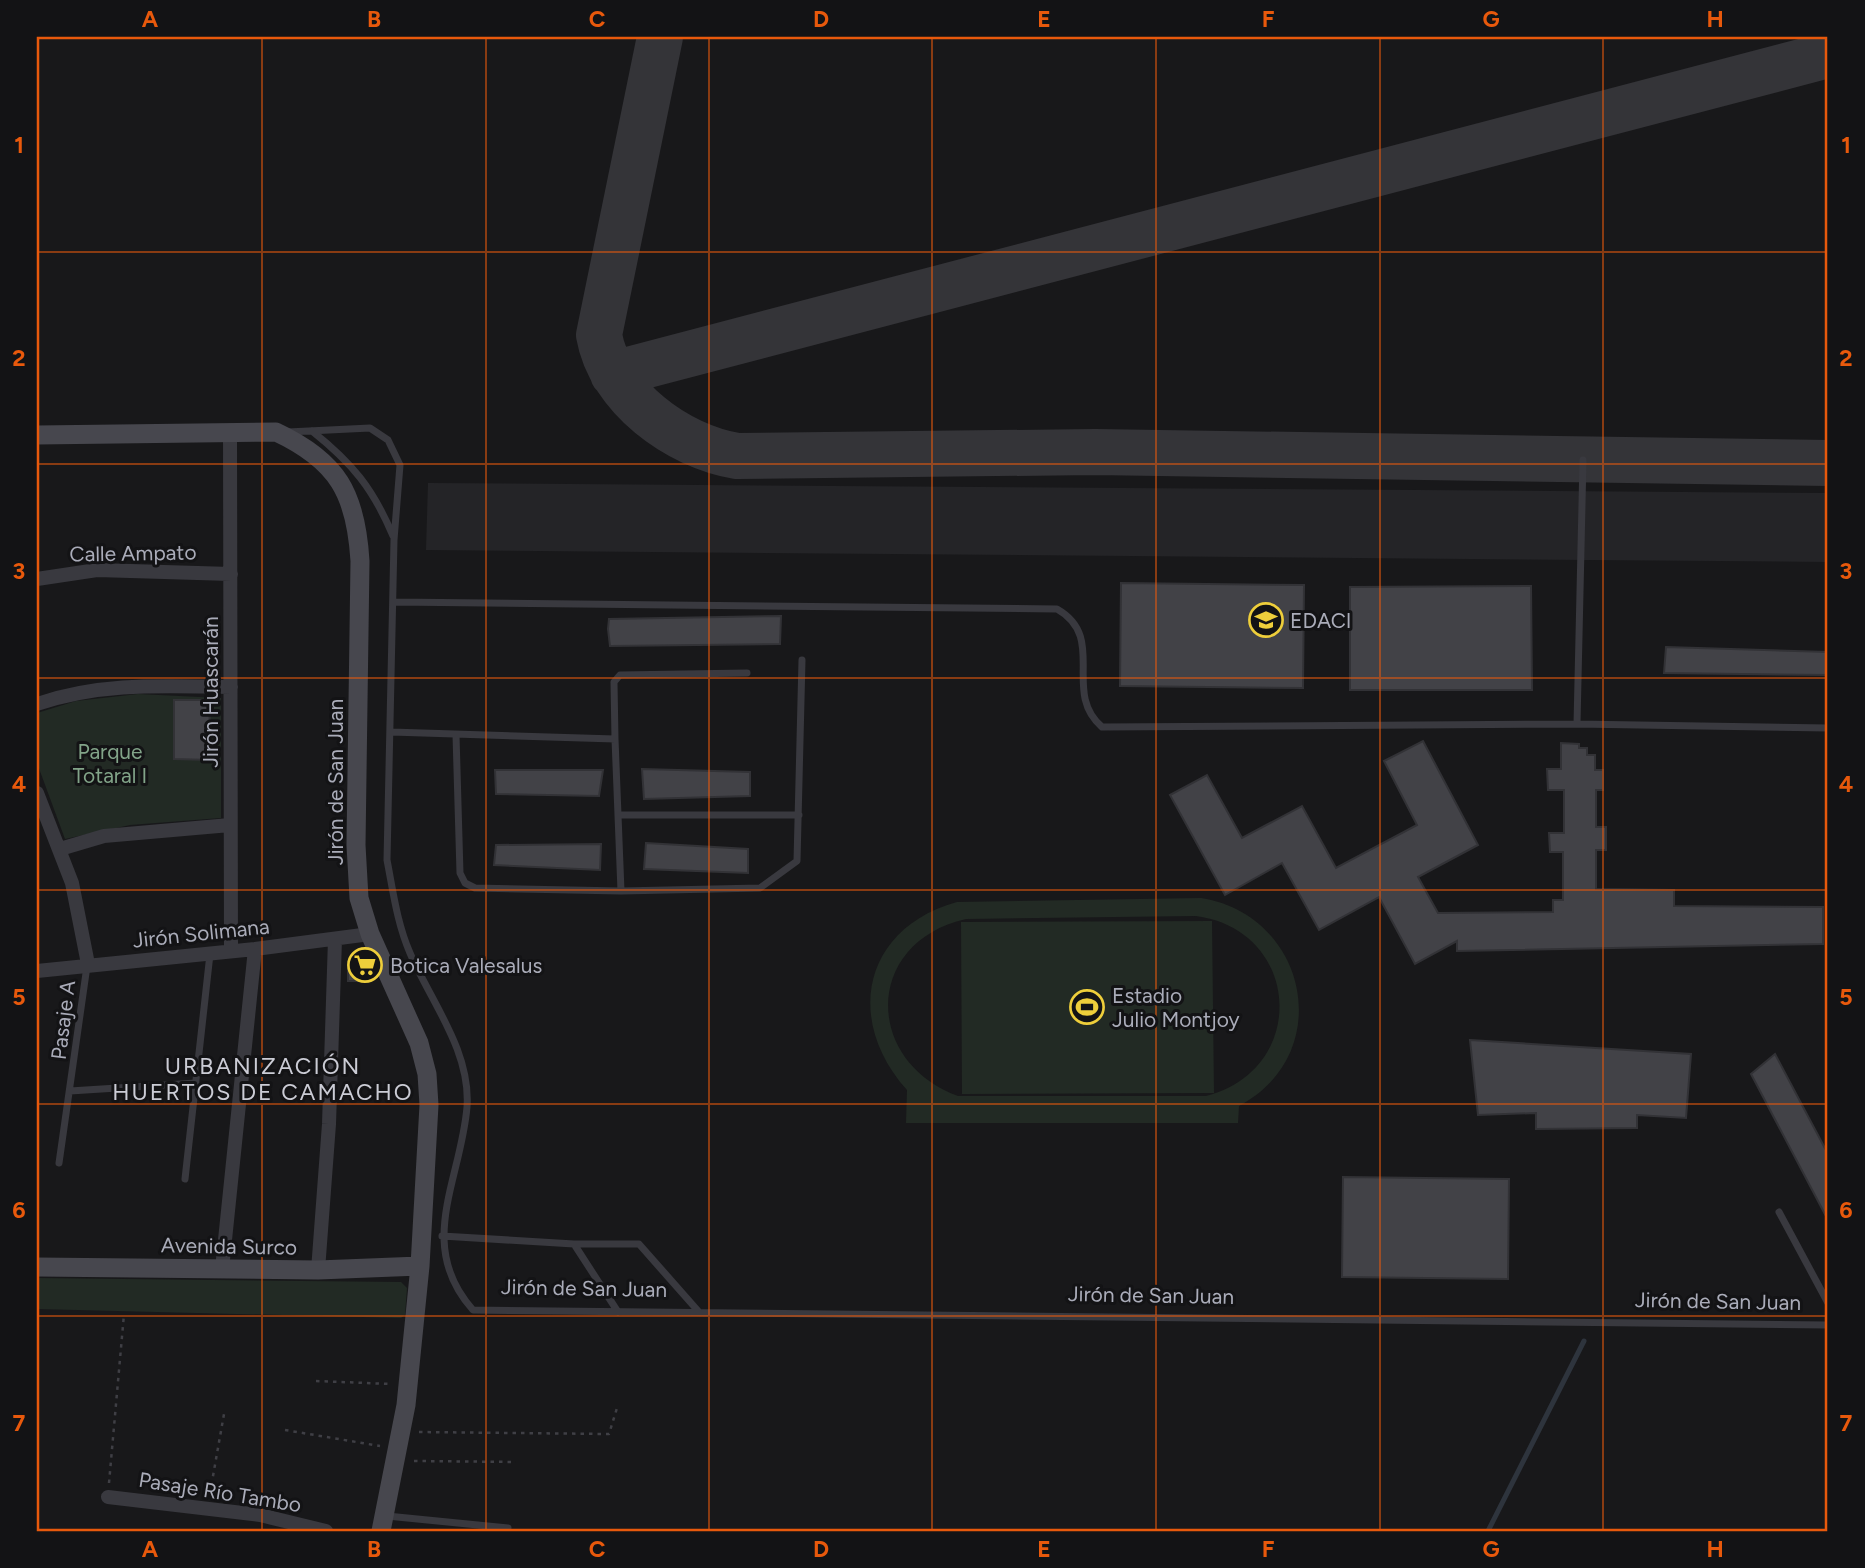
<svg xmlns="http://www.w3.org/2000/svg" width="1865" height="1568" font-family="Figtree,sans-serif">
  <style>
    .built { fill: #242427 }
    .green { fill: #222a24; fill-rule: evenodd }
    .lines { fill: none; stroke-linecap: round; stroke-linejoin: round }
    .stream { stroke: #2e343d; stroke-width: 5 }
    .taxiway { stroke: #343438; stroke-width: 46 }
    .building { fill: #424247; stroke: #323236; stroke-width: 2 }
    .path { stroke: #3f3f45; stroke-width: 2.5; stroke-dasharray: 3.5 5; stroke-linecap: butt }
    .lane { stroke: #39393f; stroke-width: 7 }
    .street { stroke: #39393f; stroke-width: 14 }
    .secondary { stroke: #47474e; stroke-width: 19 }
    .grid { fill: none; stroke: #e8590c; stroke-width: 2; stroke-opacity: 0.55 }
    .labels { text-anchor: middle; dominant-baseline: central; stroke-width: 6; stroke-linejoin: round; paint-order: stroke }
    .street-label { font-size: 21px; fill: #aaacb9; stroke: #131315 }
    .poi-label { font-size: 21px; fill: #aaacb9; stroke: #131315; text-anchor: start }
    .park-label { font-size: 21px; fill: #82a489; stroke: #131315 }
    .neighbourhood-label { font-size: 23px; letter-spacing: 2px; fill: #cbccd5; stroke: #131315 }
    .neatline { fill: none; stroke: #e8590c; stroke-width: 2.5 }
    .grid-label { font-size: 23px; text-anchor: middle; font-weight: bold; fill: #e8590c }
  </style>
  <rect width="100%" height="100%" fill="#18181a"/>
  <path class="built" d="M428,483L1828,493V562L426,550Z"/>
  <path class="green" d="M138,694L221,698V818L130,825L65,839L37,763V713L76,701Z
    M1201,898C1308,915 1337,1054 1239,1106L1238,1123H906L907,1090C844,1020 863,928 957,902ZM1196,916C1301,930 1310,1069 1206,1096H958C863,1061 864,942 966,919Z
    M1212,921L1214,1093L962,1094L961,922Z
    M37,1278L401,1282L407,1288L405,1315L401,1318L37,1309Z"/>
  <g class="lines">
    <path class="stream" d="M1488,1531L1584,1341"/>
    <path class="taxiway" d="M660,37L599,335C610,397 677,446 737,456L1095,452L1828,463
      M613,374L1828,55"/>
  </g>
  <path class="building" d="M1121,583L1304,585L1303,688L1120,686Z
    M1531,586L1532,690H1350V587Z
    M781,616L780,644L610,646L608,629L609,619Z
    M1666,647L1828,652V675L1664,673Z
    M174,700H209L211,760L174,759Z
    M1423,741L1478,845L1418,877L1438,913L1553,912V900H1563V852H1550L1549,833H1564V790H1548L1547,769H1561V743L1579,744V748H1587V755H1595V770H1603V790H1596V827H1606V850H1596V889L1674,890V906L1823,907V944L1457,951V941L1415,964L1379,897L1319,930L1282,863L1225,895L1170,795L1207,775L1242,838L1302,806L1336,868L1417,825L1384,761Z
    M642,769L750,772V796L644,799Z
    M495,770H603L599,796L496,794Z
    M646,843L748,849V873L644,869Z
    M601,844L600,870L494,865L496,845Z
    M348,962H369V981H348Z
    M1470,1040L1691,1054L1686,1118L1637,1115V1128L1536,1129V1113L1478,1115Z
    M1775,1054L1828,1154V1220L1751,1074Z
    M1343,1177L1509,1179L1508,1279L1342,1277Z"/>
  <g class="lines">
    <path class="path" d="M316,1381L391,1384
      M285,1430L380,1446
      M419,1432L609,1434L617,1408
      M414,1461L516,1462
      M109,1483L124,1314
      M210,1493L224,1414"/>
    <path class="lane" d="M312,431C352,463 373,488 393,536
      M288,432L370,428L388,440L400,465L394,540L387,860C393,891 397,923 410,953C431,1002 471,1051 467,1107C461,1180 415,1245 473,1310L1828,1325
      M394,602L1057,609C1108,638 1061,692 1102,727L1577,724L1828,728
      M1577,724L1583,460
      M391,732L615,739L621,891
      M456,735L460,873L465,883L475,888L621,891L760,888L797,861L802,660
      M615,739L614,682L620,675L747,673
      M618,815H799
      M70,1091L196,1083
      M59,1163L87,966
      M185,1179L210,954
      M1779,1212L1828,1303
      M442,1236L574,1244L618,1312
      M574,1244H639L699,1312
      M387,1516L508,1528"/>
    <path class="street" d="M230,433L231,951
      M37,579L97,570L231,574
      M37,704C101,682 164,686 231,687
      M37,793L72,883L88,964
      M60,849L104,836L230,825
      M37,971L255,949L370,934
      M222,1269L255,949
      M318,1270L329,1124L335,939
      M108,1497L260,1515L326,1531"/>
    <path class="secondary" d="M37,435L276,432C338,461 356,494 360,561L356,845L359,898L370,934L419,1043L427,1074L429,1105L420,1266L406,1405L381,1531
      M37,1267L318,1270L420,1266"/>
  </g>
  <path class="grid" d="M262,37V1531M486,37V1531M709,37V1531M932,37V1531M1156,37V1531M1380,37V1531M1603,37V1531M37,252H1828M37,464H1828M37,678H1828M37,890H1828M37,1104H1828M37,1316H1828"/>
  <defs>
    <g id="university-ring" transform="scale(1.75)"><circle r="9.5" fill="#131315" stroke="#eece3b" stroke-width="1.5"/><path d="M0-5L7-2L0 1L-7-2ZM-4 1L0 2.5L4 1V4Q0 6-4 4Z" fill="#eece3b"/></g>
    <g id="supermarket-ring" transform="scale(1.75)"><circle r="9.5" fill="#131315" stroke="#eece3b" stroke-width="1.5"/><path d="M-6-5.5h2.5l.6 2H6L4.5 2H-2.5L-4.4-4H-6ZM-1.5 3.2a1.3 1.3 0 1 0 .1 0ZM3 3.2a1.3 1.3 0 1 0 .1 0Z" fill="#eece3b"/></g>
    <g id="stadium-ring" transform="scale(1.75)"><circle r="9.5" fill="#131315" stroke="#eece3b" stroke-width="1.5"/><path d="M0-5a6.5 5 0 1 0 0 10a6.5 5 0 1 0 0-10ZM-3.5-1.8h7v3.6h-7Z" fill="#eece3b"/></g>
  </defs>
  <g fill-rule="evenodd">
    <use href="#university-ring" x="1266" y="620"/>
    <use href="#supermarket-ring" x="365" y="965"/>
    <use href="#stadium-ring" x="1087" y="1007"/>
  </g>
  <g class="labels">
    <g class="street-label">
      <text transform="translate(133 553) rotate(-1)">Calle Ampato</text>
      <text transform="translate(210 692) rotate(-90)">Jirón Huascarán</text>
      <text transform="translate(335 782) rotate(-90)">Jirón de San Juan</text>
      <text transform="translate(201 933) rotate(-6)">Jirón Solimana</text>
      <text transform="translate(63 1020) rotate(-83)">Pasaje A</text>
      <text transform="translate(229 1246) rotate(1)">Avenida Surco</text>
      <text transform="translate(584 1288) rotate(1)">Jirón de San Juan</text>
      <text transform="translate(1151 1295) rotate(1)">Jirón de San Juan</text>
      <text transform="translate(1718 1301) rotate(1)">Jirón de San Juan</text>
      <text transform="translate(220 1492) rotate(9)">Pasaje Río Tambo</text>
    </g>
    <g class="poi-label">
      <text x="1290" y="620">EDACI</text>
      <text x="390" y="965">Botica Valesalus</text>
      <text x="1112" y="995">Estadio<tspan x="1112" dy="24">Julio Montjoy</tspan></text>
    </g>
    <g class="park-label">
      <text x="110" y="751">Parque<tspan x="110" dy="24">Totaral I</tspan></text>
    </g>
    <g class="neighbourhood-label">
      <text x="263" y="1066">URBANIZACIÓN<tspan x="263" dy="26">HUERTOS DE CAMACHO</tspan></text>
    </g>
  </g>
  <rect width="1865" height="1568" fill="none" stroke="#131315" stroke-width="77"/>
  <rect x="38" y="38" width="1788" height="1492" class="neatline"/>
  <g class="grid-label">
    <text x="150" y="27">A</text>
    <text x="374" y="27">B</text>
    <text x="597" y="27">C</text>
    <text x="821" y="27">D</text>
    <text x="1044" y="27">E</text>
    <text x="1268" y="27">F</text>
    <text x="1491" y="27">G</text>
    <text x="1715" y="27">H</text>
    <text x="19" y="153">1</text>
    <text x="1846" y="153">1</text>
    <text x="19" y="366">2</text>
    <text x="1846" y="366">2</text>
    <text x="19" y="579">3</text>
    <text x="1846" y="579">3</text>
    <text x="19" y="792">4</text>
    <text x="1846" y="792">4</text>
    <text x="19" y="1005">5</text>
    <text x="1846" y="1005">5</text>
    <text x="19" y="1218">6</text>
    <text x="1846" y="1218">6</text>
    <text x="19" y="1431">7</text>
    <text x="1846" y="1431">7</text>
    <text x="150" y="1557">A</text>
    <text x="374" y="1557">B</text>
    <text x="597" y="1557">C</text>
    <text x="821" y="1557">D</text>
    <text x="1044" y="1557">E</text>
    <text x="1268" y="1557">F</text>
    <text x="1491" y="1557">G</text>
    <text x="1715" y="1557">H</text>
  </g>
</svg>
